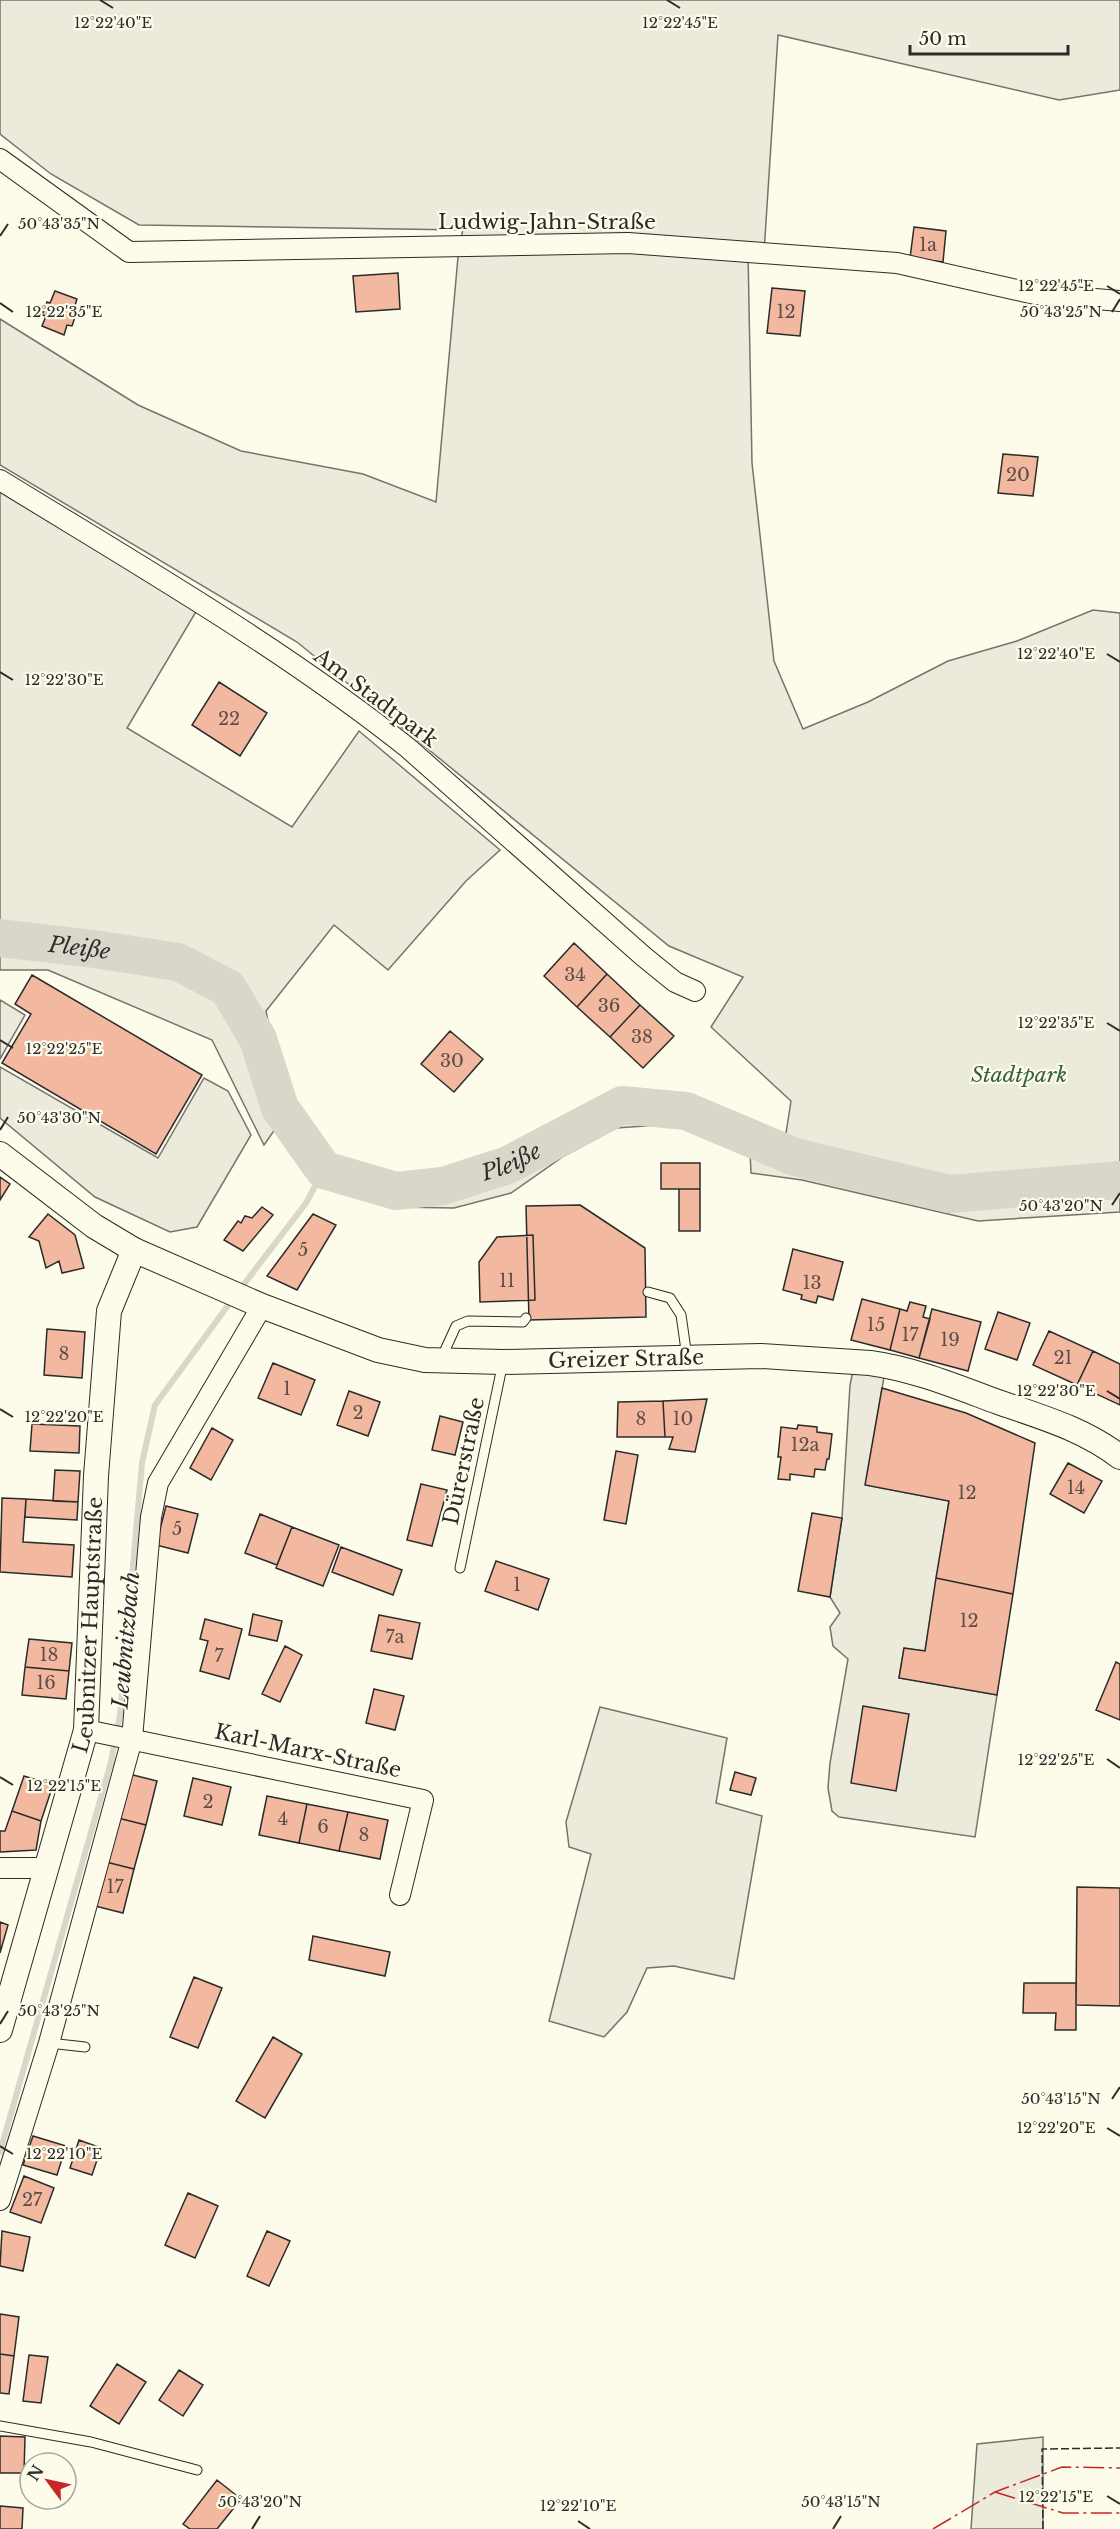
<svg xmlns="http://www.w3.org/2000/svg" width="1120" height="2529" font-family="'Libre Baskerville',serif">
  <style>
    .green { fill: #ecebdb; stroke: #74746e; stroke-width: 1.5 }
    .parking { fill: #eceadb; stroke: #74746e; stroke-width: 1.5 }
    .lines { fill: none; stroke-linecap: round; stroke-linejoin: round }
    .stream { stroke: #d8d7c9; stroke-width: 6 }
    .river { stroke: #d8d7c9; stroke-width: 38 }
    .building { fill: #f2b8a0; stroke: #2b2b2b; stroke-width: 1.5 }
    .service-casing { stroke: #2b2b2b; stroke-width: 11 }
    .minor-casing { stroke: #2b2b2b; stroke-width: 22 }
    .tertiary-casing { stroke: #2b2b2b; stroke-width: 26 }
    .service { stroke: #fdfbea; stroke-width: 9 }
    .minor { stroke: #fdfbea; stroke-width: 20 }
    .tertiary { stroke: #fdfbea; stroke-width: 24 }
    .fence { stroke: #2b2b2b; stroke-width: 1.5; stroke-dasharray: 8 3; stroke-linecap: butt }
    .power { stroke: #c62828; stroke-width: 1.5; stroke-dasharray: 21 4.5 3 4.5; stroke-linecap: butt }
    .ticks { fill: none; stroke: #2b2b2b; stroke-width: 2 }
    .labels { text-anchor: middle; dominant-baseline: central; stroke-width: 4.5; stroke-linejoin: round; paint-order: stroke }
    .number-label { font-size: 18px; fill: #5d4e48 }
    .street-label { font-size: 21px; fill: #2b2b2b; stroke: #fdfbea }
    .park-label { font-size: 21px; font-style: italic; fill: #34623c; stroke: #fdfbea }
    .water-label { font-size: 22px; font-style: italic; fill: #2b2b2b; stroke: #fdfbea }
    .ticks-label { font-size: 15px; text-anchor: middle; fill: #2b2b2b; stroke: #fdfbea; stroke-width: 4.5; stroke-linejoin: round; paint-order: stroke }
  </style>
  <rect width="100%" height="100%" fill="#fdfbea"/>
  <path class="green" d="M0,0H1120V90L1059,100L778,35L764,253L748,252L752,463L774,661L803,729L868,702L948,661L1017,641L1093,610L1120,613V1212L978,1221L802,1180L751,1173L750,1151L701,1131L659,1125L616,1128L564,1156L511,1193L454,1208L394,1207L352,1195L323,1183L280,1122L264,1145L212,1040L48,970H0V480L197,610L127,728L292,827L359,731L500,850L466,881L388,970L334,925L266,1011L281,1083L301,1122L339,1162L388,1177L425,1179L483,1162L553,1126L601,1097L653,1096L711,1107L763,1131L786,1133L791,1101L711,1027L743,977L669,946L297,642L0,465V319L138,405L241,451L363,474L436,502L459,246L463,230L139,225L51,174L0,134Z
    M600,1707L727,1738L716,1803L762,1816L734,1979L674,1966L647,1968L627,2012L604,2037L549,2021L591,1854L569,1847L566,1822Z
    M1043,2437V2529H971L977,2444Z"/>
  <path class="parking" d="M0,1000L25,1015L0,1059Z
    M0,1067L158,1158L204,1078L228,1091L251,1135L197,1227L170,1232L95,1197L0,1118Z
    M855,1361L886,1365L866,1485L949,1501L925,1651L904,1648L899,1678L997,1695L975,1837L839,1817L832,1811L828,1788L830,1763L848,1659L833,1646L830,1627L840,1613L830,1597L842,1518L850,1385Z"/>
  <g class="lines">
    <path class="stream" d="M238,1292L306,1203L324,1170
      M0,2152L111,1762L120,1715L142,1463L155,1405L232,1300"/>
    <path class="river" id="s1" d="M0,938L94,949L178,962L228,988L258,1039L280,1108L324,1170L396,1191L443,1186L508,1165L622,1105L686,1111L795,1157L949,1194L1120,1180"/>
  </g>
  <path class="building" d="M914,227L946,231L943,262L910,258Z
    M398,273L400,309L356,312L353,276Z
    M772,288L805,291L800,336L767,333Z
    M55,291L77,299L73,312L76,314L72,326L67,325L64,335L42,326L46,316L42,315L47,302L50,303Z
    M1003,454L1038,457L1033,496L998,493Z
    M219,682L267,713L240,756L192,725Z
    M574,943L607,974L577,1007L544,976Z
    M607,974L640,1005L610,1037L577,1007Z
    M32,975L202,1075L156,1154L2,1063L31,1014L15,1004Z
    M640,1005L674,1036L643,1068L610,1037Z
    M450,1031L483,1059L454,1092L421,1064Z
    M661,1163H700V1189H661Z
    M0,1177L10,1184L0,1200Z
    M679,1189H700V1231H679Z
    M580,1205L645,1248L646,1317L529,1320L526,1206Z
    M262,1207L273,1215L243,1251L224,1240L238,1221L241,1223L245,1216L252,1218Z
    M48,1214L75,1235L84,1268L62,1273L59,1261L46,1268L39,1241L29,1237Z
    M313,1214L336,1225L297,1290L267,1276Z
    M533,1235L535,1300L480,1302L479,1262L497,1237Z
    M793,1249L843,1262L833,1300L818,1296L816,1303L801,1299L802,1295L783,1290Z
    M862,1299L900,1309L890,1350L851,1340Z
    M910,1302L926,1306L923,1317L930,1319L919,1358L890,1350L900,1309L907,1311Z
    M932,1309L981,1322L968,1371L919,1358Z
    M998,1312L1030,1323L1017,1360L985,1349Z
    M47,1329L85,1332L82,1378L44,1375Z
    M1049,1331L1093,1351L1077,1385L1033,1365Z
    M1093,1351L1120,1364V1405L1077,1385Z
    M273,1363L315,1380L301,1415L258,1398Z
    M882,1388L966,1413L1035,1443L1013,1594L936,1578L949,1501L865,1485Z
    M349,1391L380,1402L368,1436L337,1425Z
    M707,1399L695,1452L669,1449L673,1437H665L663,1401Z
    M663,1401L665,1437H617L618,1402Z
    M440,1416L463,1422L455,1455L432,1450Z
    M32,1424L80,1426L79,1453L30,1451Z
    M798,1425L817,1427V1432L832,1434L829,1459H827L825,1470L815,1469L814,1477L790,1474V1480L778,1479L781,1457H778L781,1427L797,1429Z
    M212,1428L233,1440L211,1480L190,1468Z
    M616,1451L638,1455L626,1524L604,1520Z
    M1068,1463L1102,1481L1084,1513L1050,1494Z
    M55,1470L80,1471L78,1502L53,1501Z
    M421,1484L447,1490L432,1546L407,1540Z
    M2,1498L26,1499L23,1542L74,1545L72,1577L0,1572Z
    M26,1499L78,1502L77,1520L25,1517Z
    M166,1506L198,1514L188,1553L156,1545Z
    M812,1513L842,1518L830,1597L798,1591Z
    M260,1514L292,1527L277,1565L245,1553Z
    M292,1527L339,1545L323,1586L276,1568Z
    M341,1547L402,1570L393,1595L332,1572Z
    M496,1561L549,1579L538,1610L485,1591Z
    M936,1578L1013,1594L997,1695L899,1678L904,1648L925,1651Z
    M253,1614L282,1621L277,1641L249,1635Z
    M379,1615L420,1623L412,1659L371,1651Z
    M205,1619L242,1629L229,1679L200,1671L208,1641L200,1639Z
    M29,1639L72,1643L69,1671L25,1667Z
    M285,1646L302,1655L280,1702L262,1694Z
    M1116,1662L1120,1664V1720L1096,1710Z
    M25,1667L69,1671L66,1699L22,1695Z
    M374,1689L404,1696L395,1730L366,1723Z
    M863,1706L909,1714L896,1791L851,1783Z
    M735,1772L756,1778L751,1795L730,1790Z
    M129,1774L157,1781L146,1825L118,1818Z
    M24,1776L53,1785L41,1821L12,1811Z
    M193,1778L231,1787L222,1825L184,1816Z
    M267,1796L307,1804L299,1843L259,1835Z
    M307,1804L348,1812L339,1851L299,1843Z
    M12,1811L41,1821L36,1850L0,1852V1831H5Z
    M348,1812L388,1820L380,1859L339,1851Z
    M118,1818L146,1825L134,1869L106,1862Z
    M106,1862L134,1869L123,1913L95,1906Z
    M1077,1887L1120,1888V2006L1076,2005Z
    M0,1922L8,1925L0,1953Z
    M313,1936L390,1952L385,1976L309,1960Z
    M194,1977L222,1988L198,2048L170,2037Z
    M1024,1983H1076V2030H1055L1056,2013H1023Z
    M273,2037L302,2054L265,2118L236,2101Z
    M33,2136L66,2146L57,2175L23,2165Z
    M79,2140L101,2148L92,2175L70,2168Z
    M24,2176L54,2188L41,2223L10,2212Z
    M188,2193L218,2206L195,2258L165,2245Z
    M2,2231L30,2237L23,2271L0,2266Z
    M267,2231L290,2241L269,2286L247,2276Z
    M0,2314L19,2317L14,2356L0,2354Z
    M0,2354L14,2356L9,2394L0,2393Z
    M29,2355L48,2357L41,2403L23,2401Z
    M117,2364L146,2382L119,2424L90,2406Z
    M179,2370L203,2385L183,2416L159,2400Z
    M0,2436L25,2437L24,2473H0Z
    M217,2480L241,2499L217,2529H190L183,2524Z
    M0,2506L23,2508L22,2529H0Z"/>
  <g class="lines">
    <g class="service-casing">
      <path id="service" d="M648,1292L670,1298L681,1315L687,1357
        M441,1359L456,1326L468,1321L523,1322L526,1318
        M460,1568L503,1362
        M49,2043L85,2047
        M0,2426L91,2442L197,2470"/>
    </g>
    <g class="minor-casing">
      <path id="minor" d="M0,159L129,252L628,243L897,263L1035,294L1120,301
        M0,480C138,565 281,647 408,748L643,956L675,982L695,991
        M86,1730L423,1800L400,1895
        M0,1868H45
        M0,2200L49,2043L132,1739L151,1517L158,1483L262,1306"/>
    </g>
    <g class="tertiary-casing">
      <g id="tertiary">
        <path id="s2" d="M0,1154L94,1226L134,1250L262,1306L378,1350L425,1360L503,1362L761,1356L870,1363C914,1369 957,1387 998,1402C1041,1417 1084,1429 1120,1457"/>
        <path id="s3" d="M0,2030L86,1730L96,1476L109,1311L134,1250"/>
      </g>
    </g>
    <use href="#service" class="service"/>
    <use href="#minor" class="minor"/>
    <use href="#tertiary" class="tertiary"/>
    <path class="fence" d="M1043,2529L1042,2449L1120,2448"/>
    <path class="power" d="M995,2492L1063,2513H1120
      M933,2529L995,2492L1062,2467L1120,2468"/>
  </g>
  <path class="ticks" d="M100,0L113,8M667,0L680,8M0,236L8,224M1107,286L1120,294M0,303L13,312M1112,312L1120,299M1107,654L1120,662M0,672L13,680M1107,1023L1120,1031M0,1040L13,1048M0,1130L8,1117M1112,1205L1120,1193M1107,1391L1120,1399M0,1409L13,1417M1107,1759L1120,1768M0,1777L13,1785M0,2024L8,2011M1112,2099L1120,2087M1107,2128L1120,2136M0,2146L13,2154M1107,2496L1120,2504M578,2521L590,2529M252,2529L260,2516M833,2529L841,2516"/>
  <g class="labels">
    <g class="number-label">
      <text x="928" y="245">1a</text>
      <text x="786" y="312">12</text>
      <text x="1018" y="475">20</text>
      <text x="229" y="719">22</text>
      <text x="575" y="975">34</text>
      <text x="609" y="1006">36</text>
      <text x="642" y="1037">38</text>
      <text x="452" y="1061">30</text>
      <text x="303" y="1250">5</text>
      <text x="507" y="1281">11</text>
      <text x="812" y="1283">13</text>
      <text x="876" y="1325">15</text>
      <text x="910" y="1335">17</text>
      <text x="950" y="1340">19</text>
      <text x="64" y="1354">8</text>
      <text x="1063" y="1358">21</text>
      <text x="287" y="1389">1</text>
      <text x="358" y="1413">2</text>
      <text x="641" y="1419">8</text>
      <text x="683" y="1419">10</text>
      <text x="805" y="1445">12a</text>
      <text x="1076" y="1488">14</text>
      <text x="967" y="1493">12</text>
      <text x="177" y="1529">5</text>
      <text x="517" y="1585">1</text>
      <text x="969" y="1621">12</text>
      <text x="395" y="1637">7a</text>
      <text x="49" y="1655">18</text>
      <text x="219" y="1656">7</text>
      <text x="46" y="1683">16</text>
      <text x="208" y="1802">2</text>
      <text x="283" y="1819">4</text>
      <text x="323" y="1827">6</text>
      <text x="364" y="1835">8</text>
      <text x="115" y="1887">17</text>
      <text x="32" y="2200">27</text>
    </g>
    <g class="street-label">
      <text x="547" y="222">Ludwig-Jahn-Straße</text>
      <text transform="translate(376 698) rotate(37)">Am Stadtpark</text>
      <text stroke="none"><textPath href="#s2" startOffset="678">Greizer Straße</textPath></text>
      <text transform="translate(464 1461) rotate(-78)">Dürerstraße</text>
      <text stroke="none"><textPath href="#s3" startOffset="417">Leubnitzer Hauptstraße</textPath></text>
      <text transform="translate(308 1751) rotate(12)">Karl-Marx-Straße</text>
    </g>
    <g class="park-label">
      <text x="1019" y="1075">Stadtpark</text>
    </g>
    <g class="water-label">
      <text stroke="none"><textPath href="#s1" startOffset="80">Pleiße</textPath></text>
      <text stroke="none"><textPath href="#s1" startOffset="638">Pleiße</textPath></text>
      <text transform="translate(126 1640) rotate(-85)">Leubnitzbach</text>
    </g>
  </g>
  <g class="ticks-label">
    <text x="113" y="28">12°22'40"E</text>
    <text x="680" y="28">12°22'45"E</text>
    <text x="59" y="229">50°43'35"N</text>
    <text x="1056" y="291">12°22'45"E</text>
    <text x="64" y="317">12°22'35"E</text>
    <text x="1061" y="317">50°43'25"N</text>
    <text x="1056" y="659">12°22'40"E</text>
    <text x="64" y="685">12°22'30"E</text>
    <text x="1056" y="1028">12°22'35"E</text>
    <text x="64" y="1054">12°22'25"E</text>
    <text x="59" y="1123">50°43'30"N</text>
    <text x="1061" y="1211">50°43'20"N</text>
    <text x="1056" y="1396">12°22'30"E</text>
    <text x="64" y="1422">12°22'20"E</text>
    <text x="1056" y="1765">12°22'25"E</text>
    <text x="64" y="1791">12°22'15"E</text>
    <text x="59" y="2016">50°43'25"N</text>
    <text x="1061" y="2104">50°43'15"N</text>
    <text x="1056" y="2133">12°22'20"E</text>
    <text x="64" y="2159">12°22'10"E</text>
    <text x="1056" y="2502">12°22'15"E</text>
    <text x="260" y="2507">50°43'20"N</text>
    <text x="841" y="2507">50°43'15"N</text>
    <text x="578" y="2511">12°22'10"E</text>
  </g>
  <g transform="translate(48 2481) rotate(303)"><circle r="28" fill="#fdfbea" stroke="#a9a89e" stroke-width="1.5"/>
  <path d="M0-4.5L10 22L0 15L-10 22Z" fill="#c62828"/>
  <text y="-9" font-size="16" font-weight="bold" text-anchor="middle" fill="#2b2b2b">N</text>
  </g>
  <path d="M910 45v9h158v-9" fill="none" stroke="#2b2b2b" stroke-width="3"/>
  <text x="919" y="45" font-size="18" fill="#2b2b2b" stroke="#fdfbea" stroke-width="4.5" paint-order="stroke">50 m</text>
</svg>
